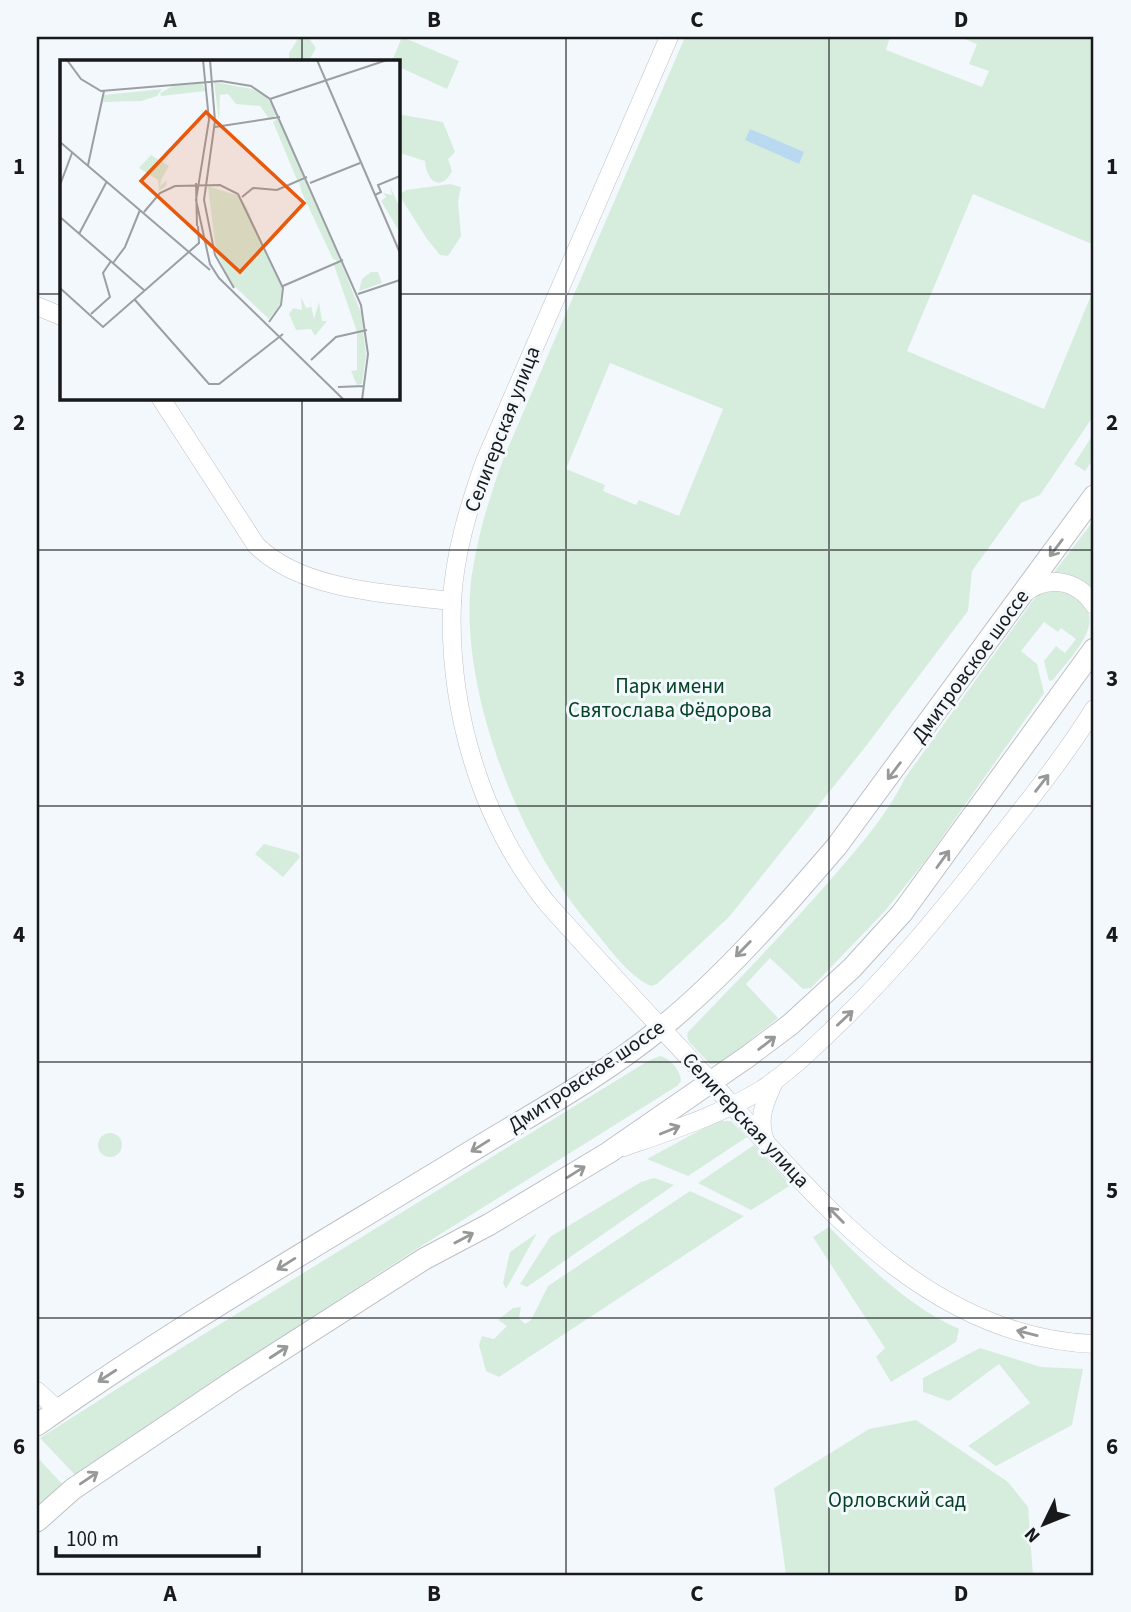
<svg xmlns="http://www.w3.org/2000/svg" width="1131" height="1612" viewBox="0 0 1131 1612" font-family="'Source Sans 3',sans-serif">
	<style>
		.green { fill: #d6eddd; fill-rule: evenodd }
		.water { fill: #b9d9f1 }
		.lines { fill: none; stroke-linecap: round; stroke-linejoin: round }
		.minor-casing { stroke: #bdc1c6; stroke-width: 19 }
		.major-casing { stroke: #bdc1c6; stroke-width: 23 }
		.minor { stroke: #fff; stroke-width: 18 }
		.major { stroke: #fff; stroke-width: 21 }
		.oneway { stroke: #979898 }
		.grid { fill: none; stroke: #17191b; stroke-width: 2; stroke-opacity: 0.55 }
		.labels { text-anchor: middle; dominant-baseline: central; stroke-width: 6; stroke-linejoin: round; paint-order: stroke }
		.street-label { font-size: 21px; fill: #17191b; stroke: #f3f8fd }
		.park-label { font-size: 21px; fill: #054224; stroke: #f3f8fd }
		.inset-road { fill: none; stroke: #9b9fa3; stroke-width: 2 }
		.view { fill: #e8590c; fill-opacity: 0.15; stroke: #e8590c; stroke-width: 3.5 }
		.inset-edge { fill: none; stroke: #17191b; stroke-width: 3.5 }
		.neatline { fill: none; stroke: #17191b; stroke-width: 2.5 }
		.grid-label { font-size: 23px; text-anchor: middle; font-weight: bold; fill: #17191b }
	</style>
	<rect width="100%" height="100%" fill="#f3f8fd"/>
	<g class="green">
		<polygon points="299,37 308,37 316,48 309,61 289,61 289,53"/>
		<polygon points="402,37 459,61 447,89 397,66 397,61 392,61"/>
		<path d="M685 37H890L886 50 982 87 989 71 969 64 977 44 959 37H1094V245L973 194 907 351 1044 409 1094 288V415L1040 495 1021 503 972 571 968 611 866 746 729 917 657 984 651 986C627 976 605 942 588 923 518 841 456 683 472 574 478 534 490 495 504 457ZM610 363 723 409 679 516 639 500 636 505 603 491 605 485 566 469Z"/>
		<path d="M397 114 443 122 455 152 448 159 452 171C441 193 426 181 425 161L397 152Z"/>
		<polygon points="450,184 461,187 458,202 461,236 448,256 440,255 427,239 399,195 406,190"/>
		<polygon points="1094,433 1094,458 1085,471 1074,464"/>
		<polygon points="1094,520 1094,593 1052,575"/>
		<path d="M1061 590C1118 612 1076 650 1053 680L1049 681 1044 661 1056 646 1065 653 1076 639 1061 628 1058 632 1044 622 1021 651 1037 664 1044 693 926 860 885 911 811 988 803 989 770 958 746 984 778 1018 721 1063 710 1064 689 1042 687 1036 688 1032C737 981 786 931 832 878 859 847 887 815 905 778L1037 595 1043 592Z"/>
		<polygon points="264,844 297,853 300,857 283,877 255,854"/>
		<path d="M660 1056C670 1058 681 1071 681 1081L677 1086 415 1250 194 1394 76 1476 40 1438 178 1350 648 1061Z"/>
		<polygon points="717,1121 731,1121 747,1137 688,1176 647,1159"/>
		<circle cx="110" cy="1145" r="12"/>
		<polygon points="754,1145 791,1185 751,1210 698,1183"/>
		<polygon points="654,1178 674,1185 527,1287 520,1284 550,1237 641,1182"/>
		<polygon points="690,1191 744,1216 499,1377 486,1371 479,1345 482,1336 494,1339 507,1326 498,1320 513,1308 521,1307 519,1318 525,1324 531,1320 548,1286"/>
		<path d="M829 1227C869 1267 908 1306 959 1329L956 1342 891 1382 876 1357 885 1348 813 1237Z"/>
		<polygon points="537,1233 506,1289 503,1283 510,1252"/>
		<polygon points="980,1348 1041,1367 1083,1369 1072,1425 996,1466 968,1446 1030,1403 999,1364 949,1401 923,1392 923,1378"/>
		<polygon points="916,1420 1008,1482 1028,1507 1033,1575 786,1575 774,1488 869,1429"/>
		<polygon points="37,1457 64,1486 37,1510"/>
	</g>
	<polygon class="water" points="750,129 804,152 799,164 745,140"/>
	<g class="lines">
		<g class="minor-casing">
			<g id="minor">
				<path d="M669 37 485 461C469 506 454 555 452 602 448 708 480 819 546 902 600 963 656 1022 711 1082 815 1196 926 1338 1094 1344"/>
				<polyline points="37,306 61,316"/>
				<path d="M160 397 256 545C301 591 391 594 452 601"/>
				<path d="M1022 595C1046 574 1077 579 1094 605"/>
				<path d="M766 1143C756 1120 765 1101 775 1080"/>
				<path d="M624 1147C670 1131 720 1115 761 1090 786 1074 808 1053 830 1032 889 976 940 914 990 850 1026 804 1063 759 1094 709"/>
				<polyline points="37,1391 58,1410"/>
			</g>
		</g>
		<g class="major-casing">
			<g id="major">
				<path d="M37 1425C172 1329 316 1246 457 1160 525 1118 599 1079 661 1028 726 975 783 909 837 846L1094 496"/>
				<polyline points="37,1521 73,1489 238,1378 424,1259 490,1224 608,1153 747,1057 791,1024 852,968 902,913 1094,649"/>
			</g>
		</g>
		<use href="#minor" class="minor"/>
		<use href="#major" class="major"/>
	</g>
	<defs><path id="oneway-shaft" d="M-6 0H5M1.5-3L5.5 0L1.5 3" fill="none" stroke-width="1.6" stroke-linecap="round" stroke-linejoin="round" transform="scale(1.75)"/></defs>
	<g class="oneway">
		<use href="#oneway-shaft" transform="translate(1056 548) rotate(127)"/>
		<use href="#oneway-shaft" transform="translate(894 771) rotate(127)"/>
		<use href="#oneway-shaft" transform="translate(1042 783) rotate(-52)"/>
		<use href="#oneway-shaft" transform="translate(943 859) rotate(-54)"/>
		<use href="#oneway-shaft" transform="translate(743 949) rotate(134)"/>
		<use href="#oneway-shaft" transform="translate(845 1018) rotate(-43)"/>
		<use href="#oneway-shaft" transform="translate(767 1043) rotate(-38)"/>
		<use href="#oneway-shaft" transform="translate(670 1130) rotate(-22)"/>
		<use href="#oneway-shaft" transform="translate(480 1146) rotate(148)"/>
		<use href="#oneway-shaft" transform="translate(576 1172) rotate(-32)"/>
		<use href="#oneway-shaft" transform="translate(836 1215) rotate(-135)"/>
		<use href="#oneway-shaft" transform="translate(464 1238) rotate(-28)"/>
		<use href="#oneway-shaft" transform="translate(286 1264) rotate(148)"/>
		<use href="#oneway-shaft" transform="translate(1027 1333) rotate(-166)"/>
		<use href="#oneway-shaft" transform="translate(279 1352) rotate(-33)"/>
		<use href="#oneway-shaft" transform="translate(107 1376) rotate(147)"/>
		<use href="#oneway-shaft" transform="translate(89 1478) rotate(-34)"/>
	</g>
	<path class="grid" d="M302 37V61M566 37V1575M829 37V1575M37 294H61M397 294H1094M302 397V1575M37 550H1094M37 806H1094M37 1062H1094M37 1318H1094"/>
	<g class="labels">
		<g class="street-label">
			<text transform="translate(502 429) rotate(-69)">Селигерская улица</text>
			<text transform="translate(970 666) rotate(-54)">Дмитровское шоссе</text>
			<text transform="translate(586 1076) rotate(-34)">Дмитровское шоссе</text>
			<text transform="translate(746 1120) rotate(47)">Селигерская улица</text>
		</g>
		<g class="park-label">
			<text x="670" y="686">Парк имени<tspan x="670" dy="24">Святослава Фёдорова</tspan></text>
			<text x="897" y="1500">Орловский сад</text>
		</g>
	</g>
	<g transform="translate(60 60)">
		<rect width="340" height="340" fill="#f3f8fd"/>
		<path d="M154 22 192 29 206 36 217 54 210 60 200 46 176 44 168 34 160 35 159 61ZM142 23 146 31 101 36 100 33 113 26ZM102 29 97 36 81 41 43 42 44 35ZM218 58 245 116 237 120 213 62ZM91 95 109 106 101 120 100 126 107 120 106 126 99 131 98 120 79 108ZM246 119 279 196V201L273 199 242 133 239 122ZM148 126 179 136 187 148 222 228 220 244 209 259 171 223 156 192ZM330 126 339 146V171L321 141 326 137 323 133 332 135ZM281 202 301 253 306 295 302 324 297 325 291 311 297 310V272L274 205ZM311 212H318L322 223 299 231 302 219ZM249 236 254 259 259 242 262 261H267L255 276 251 269 236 270 229 254 233 248 242 250 241 237 246 248 251 247Z" fill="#d6eddd"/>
		<path class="inset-road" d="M7 0 21 19 41 31 161 21 191 26 210 39 301 245 308 294 302 340M143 0 149 60 136 140 150 204 159 218 284 340M150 0 155 61 144 140 155 195 174 228M257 0 340 193M210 39 327 0M155 67 220 57M0 82 150 210M28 105 44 31M136 123 137 166M250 123 300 103M0 125 12 93M315 135 321 132 318 125 340 116M182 137 193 128 217 130 247 117M84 152 100 133 115 126 160 125 178 134 223 228 221 245 209 262M0 157 85 231M19 174 47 121M53 203 65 187 80 150M223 226 283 200M0 228 43 267 139 183 138 166M298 234 340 220M75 240 149 324H159L223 274M31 254 50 237 43 213 51 201M251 300 276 277 307 270M278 327 304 326"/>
		<path class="view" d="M146 52 244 143 180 212 81 121Z"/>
		<rect width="340" height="340" class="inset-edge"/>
	</g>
	<rect width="1131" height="1612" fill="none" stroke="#f3f8fd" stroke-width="77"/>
	<g transform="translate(1044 1524) rotate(227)" stroke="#f3f8fd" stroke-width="5" paint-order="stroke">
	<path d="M0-5L12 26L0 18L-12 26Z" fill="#17191b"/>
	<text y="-10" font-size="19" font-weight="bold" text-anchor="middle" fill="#17191b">N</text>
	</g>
	<path d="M56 1546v10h203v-10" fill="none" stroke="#17191b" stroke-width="3.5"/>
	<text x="66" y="1546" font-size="21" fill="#17191b" stroke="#f3f8fd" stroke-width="5" paint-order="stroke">100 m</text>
	<rect x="38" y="38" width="1054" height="1536" class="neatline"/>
	<g class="grid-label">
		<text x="170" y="27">A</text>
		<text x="434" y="27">B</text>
		<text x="697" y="27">C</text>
		<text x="961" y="27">D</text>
		<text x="19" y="174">1</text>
		<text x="1112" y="174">1</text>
		<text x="19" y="430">2</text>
		<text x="1112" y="430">2</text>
		<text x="19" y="686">3</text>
		<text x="1112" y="686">3</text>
		<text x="19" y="942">4</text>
		<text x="1112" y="942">4</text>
		<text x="19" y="1198">5</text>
		<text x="1112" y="1198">5</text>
		<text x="19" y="1454">6</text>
		<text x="1112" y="1454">6</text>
		<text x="170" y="1601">A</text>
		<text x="434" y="1601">B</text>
		<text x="697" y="1601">C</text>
		<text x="961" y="1601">D</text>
	</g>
</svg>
